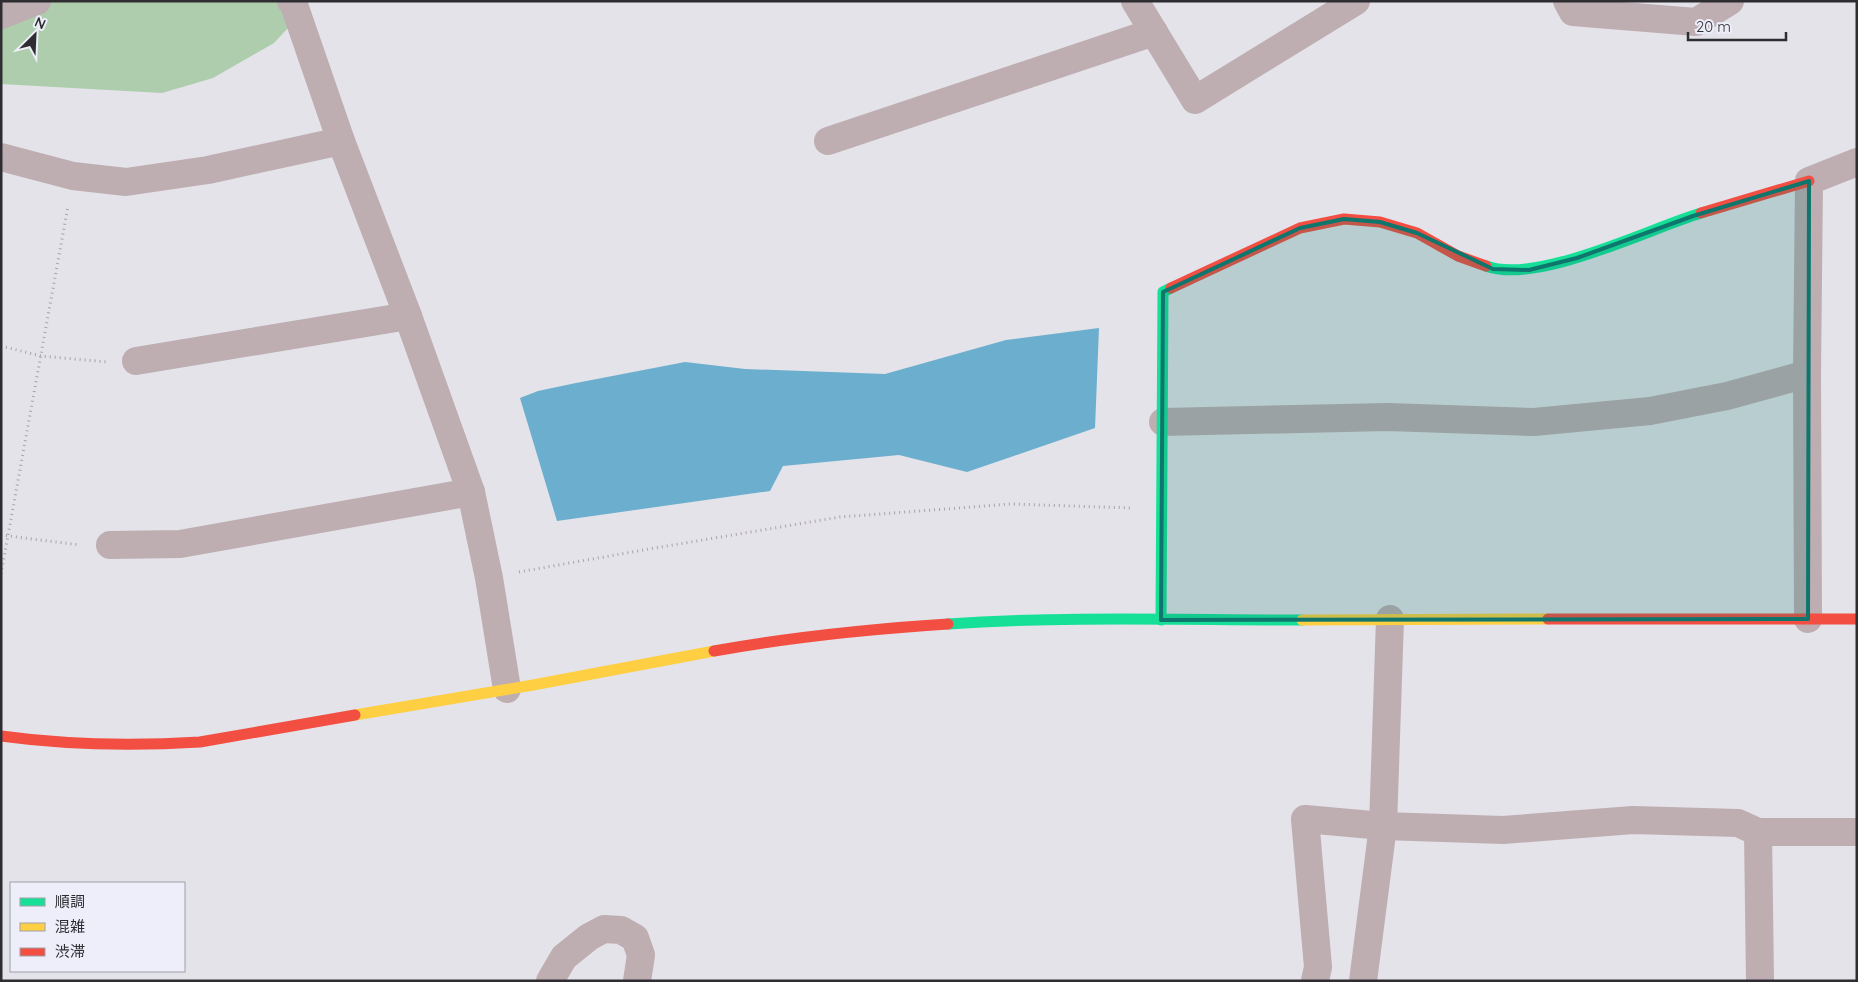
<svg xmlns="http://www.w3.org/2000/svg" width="1858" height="982" viewBox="0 0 1858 982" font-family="Quicksand,'Noto Sans JP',sans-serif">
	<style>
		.forest { fill: #aecdac }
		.water { fill: #6caece }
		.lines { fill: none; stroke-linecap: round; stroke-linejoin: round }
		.path { stroke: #aca2a5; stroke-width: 3; stroke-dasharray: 1 4; stroke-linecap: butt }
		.street { stroke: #beadb1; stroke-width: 28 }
		.fast { stroke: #16e098; stroke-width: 11 }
		.slow { stroke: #ffcf43; stroke-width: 11 }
		.jam { stroke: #f24e42; stroke-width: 11 }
		.marked { fill: #0f766e; fill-opacity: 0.2; stroke: #0f766e; stroke-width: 4; stroke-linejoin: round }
	</style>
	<rect width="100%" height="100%" fill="#e3e3e9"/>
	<polygon class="forest" points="1,1 309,1 299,16 274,43 213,78 162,93 1,84"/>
	<polygon class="water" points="1099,328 1095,428 967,472 899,455 783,466 770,491 557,521 520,398 538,391 576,383 685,362 745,369 885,374 1006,340"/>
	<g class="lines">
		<g class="path">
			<polyline points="1,346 41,356 107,362"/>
			<polyline points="1,535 80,545"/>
			<polyline points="519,572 643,550 840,517 1011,504 1132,508"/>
			<polyline points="1,574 68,206"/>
		</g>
		<g class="street">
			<polyline points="291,1 293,2 341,141 408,316 471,492 489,578 507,689"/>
			<polyline points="1135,1 1195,100 1356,1"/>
			<polyline points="1567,1 1573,12 1696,22 1730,1"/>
			<polyline points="1,15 37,1"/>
			<polyline points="828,141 1154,32"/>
			<polyline points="1,157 73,176 126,182 208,170 341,141"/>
			<polyline points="136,361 408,316"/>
			<polyline points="1163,422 1388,417 1534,422 1650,411 1727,396 1807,374"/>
			<polyline points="110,545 180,544 471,492"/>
			<polyline points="1808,619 1807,374 1809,181 1857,162"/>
			<polyline points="1758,832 1857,832"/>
			<polyline points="550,981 564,957 589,937 604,929 621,930 635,938 641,955 637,981"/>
			<polyline points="1315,981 1318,967 1305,819 1383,826 1503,830 1633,820 1738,823 1758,832 1760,981"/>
			<polyline points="1363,981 1383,826 1390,619"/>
		</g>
		<g class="fast">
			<path d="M1486 266C1537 285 1648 229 1701 213"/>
			<polyline points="1161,620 1163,292 1171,288"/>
			<path d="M948 624C1066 616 1184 620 1302 620"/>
		</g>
		<g class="slow">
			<polyline points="1302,620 1548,619"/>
			<polyline points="355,715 533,685 714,651"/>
		</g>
		<g class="jam">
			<polyline points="1701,213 1809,181"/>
			<polyline points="1171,288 1300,228 1344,219 1380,222 1417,233 1458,256 1486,266"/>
			<polyline points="1548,619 1857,619"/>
			<path d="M714 651C792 637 870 629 948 624"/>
			<path d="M1 736C67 745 133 746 200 742L355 715"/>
		</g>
	</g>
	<path class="marked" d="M1809 181 1808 619 1161 620 1163 292 1300 228 1344 219 1380 222 1417 233 1493 269 1529 270 1577 258 1693 216Z"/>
	<rect width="1858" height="982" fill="none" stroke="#2d2d32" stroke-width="5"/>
	<rect x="10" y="882" width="175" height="90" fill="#edeef9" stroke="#a0a1a9"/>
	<rect x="20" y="898" width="25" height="8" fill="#16e098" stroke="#a0a1a9"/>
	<text x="55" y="907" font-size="15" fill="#2d2d32">順調</text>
	<rect x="20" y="923" width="25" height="8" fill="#ffcf43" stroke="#a0a1a9"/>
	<text x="55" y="932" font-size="15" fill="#2d2d32">混雑</text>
	<rect x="20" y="948" width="25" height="8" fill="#f24e42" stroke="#a0a1a9"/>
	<text x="55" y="957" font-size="15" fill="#2d2d32">渋滞</text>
	<g transform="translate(35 35) rotate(24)" stroke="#edeef9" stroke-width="4" paint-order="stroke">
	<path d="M0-4L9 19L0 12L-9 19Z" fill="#2d2d32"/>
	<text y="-8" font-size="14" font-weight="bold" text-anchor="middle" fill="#2d2d32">N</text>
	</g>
	<path d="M1688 32v8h98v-8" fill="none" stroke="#2d2d32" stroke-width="2.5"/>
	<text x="1696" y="32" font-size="15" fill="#2d2d32" stroke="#edeef9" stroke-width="4" paint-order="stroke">20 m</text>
</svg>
